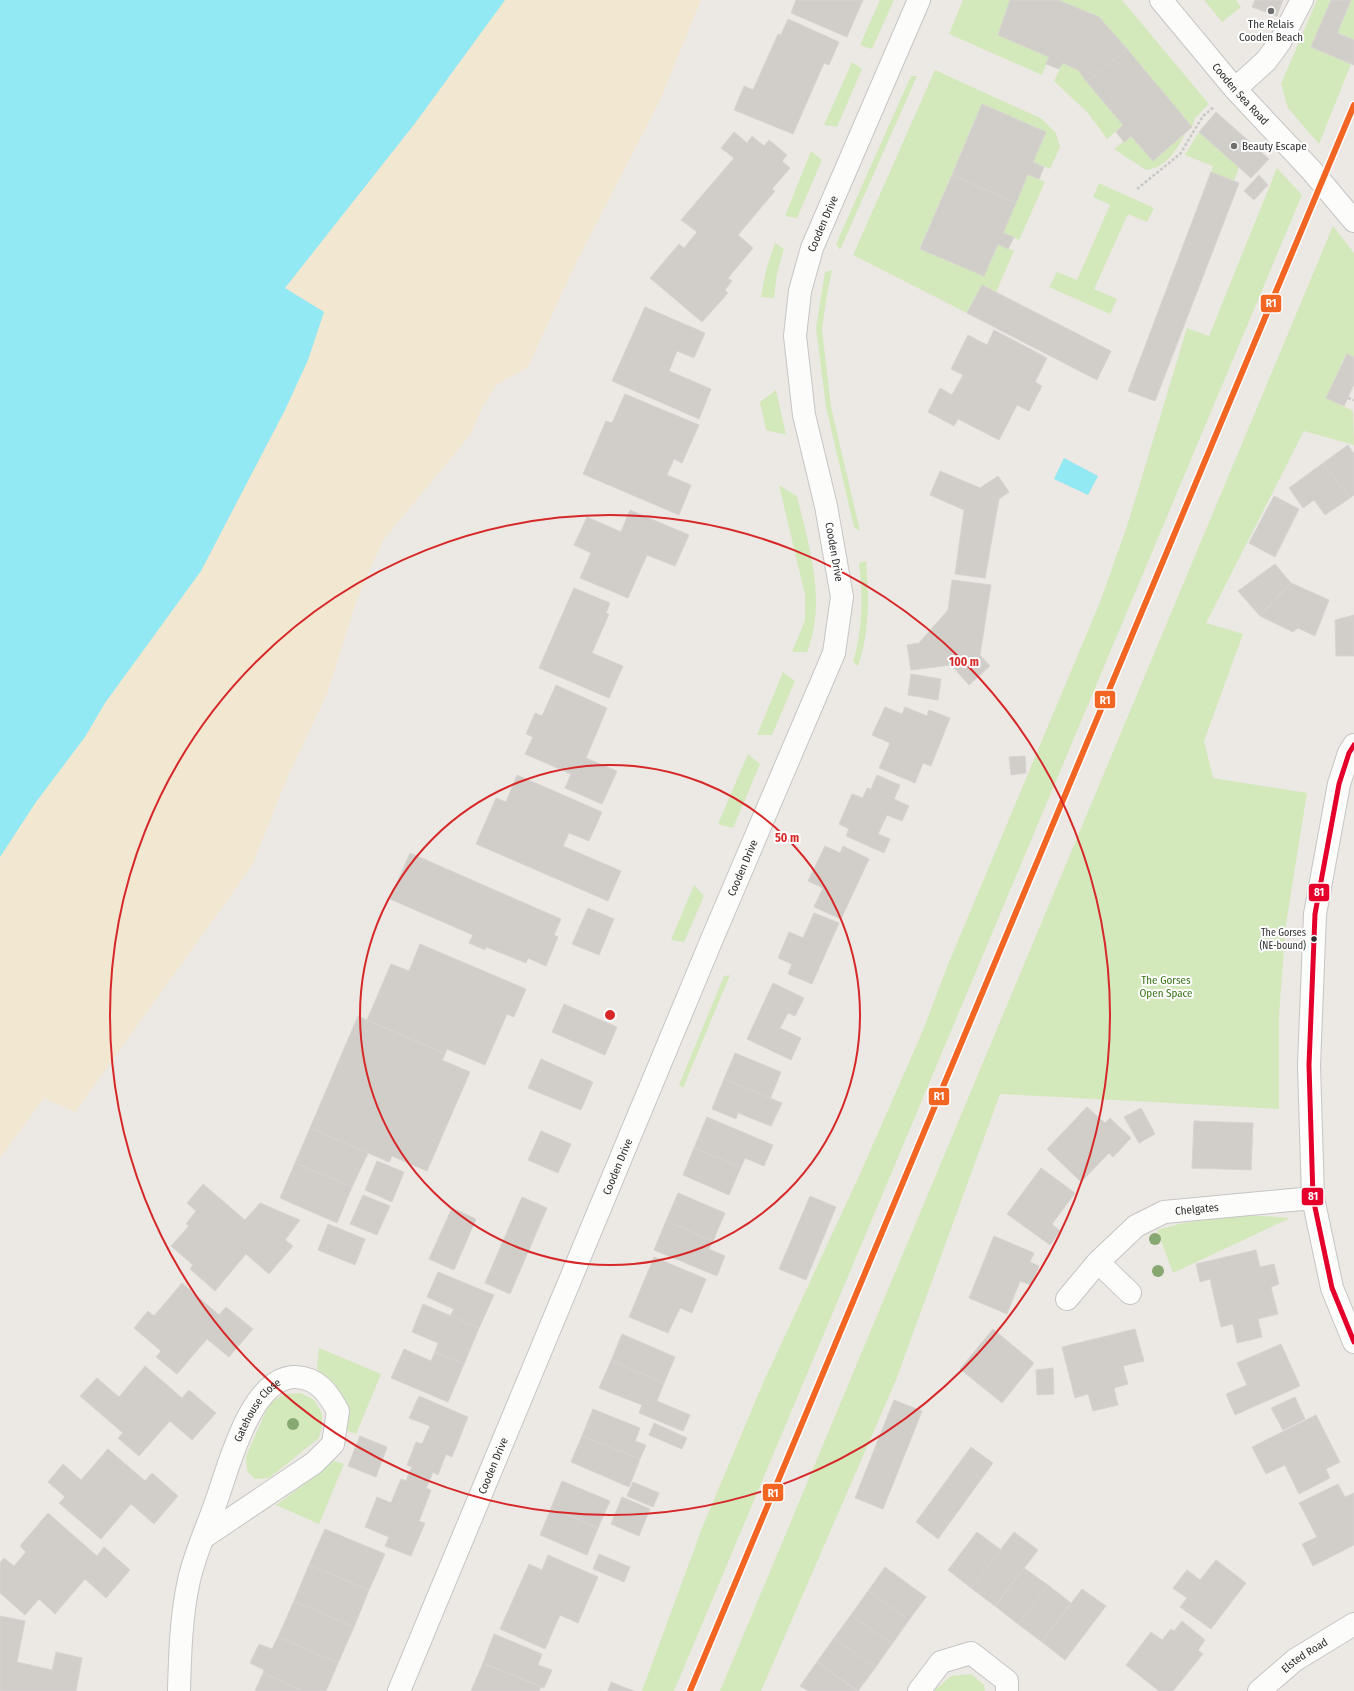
<svg xmlns="http://www.w3.org/2000/svg" width="1354" height="1691" viewBox="0 0 1354 1691" font-family="'Fira Sans Condensed',sans-serif">
	<style>
		.green { fill: #d4e9bb }
		.sand { fill: #f2e7d1 }
		.water { fill: #92e8f3 }
		.building { fill: #d1ceca; stroke: #d7d3d0 }
		.lines { fill: none; stroke-linecap: round; stroke-linejoin: round }
		.street-casing { stroke: #c6c5c5; stroke-width: 24 }
		.secondary-casing { stroke: #c6c5c5; stroke-width: 24 }
		.path { stroke: #c9c9c8; stroke-width: 2.5; stroke-dasharray: 3 2; stroke-linecap: butt }
		.street { stroke: #fcfcfb; stroke-width: 22 }
		.secondary { stroke: #fcfcfb; stroke-width: 22 }
		.bus-1-casing { stroke: #fff; stroke-width: 8 }
		.bus-1 { stroke: #e4002b; stroke-width: 5 }
		.rail-1-casing { stroke: #fff; stroke-width: 9 }
		.rail-1 { stroke: #f26522; stroke-width: 6 }
		.tree { fill: #88a872 }
		.ring { fill: none; stroke: #d62828; stroke-width: 2 }
		.poi-dot { fill: #706f6e; stroke: #fff; stroke-width: 1.5 }
		.bus-dot { fill: #2e2e2e; stroke: #fff; stroke-width: 1.5 }
		.labels { text-anchor: middle; dominant-baseline: central; stroke-width: 4; stroke-linejoin: round; paint-order: stroke }
		.bus-label { font-size: 10px; fill: #2e2e2e; stroke: #fff; text-anchor: end }
		.poi-label { font-size: 11px; fill: #2e2e2e; stroke: #fff }
		.street-label { font-size: 11px; fill: #2e2e2e; stroke: #fff }
		.park-label { font-size: 11px; fill: #377415; stroke: #fff }
		.centre { fill: #d62828; stroke: #fff; stroke-width: 2 }
		.ring-label { font-size: 12px; text-anchor: middle; font-weight: bold; fill: #d62828; stroke: #fff; stroke-width: 4; stroke-linejoin: round; paint-order: stroke }
		.line-badge { stroke: #fff; stroke-width: 1.5 }
		.badge-label { font-size: 11px; text-anchor: middle; font-weight: bold; fill: #fff }
	</style>
	<rect width="100%" height="100%" fill="#ece8e4"/>
	<g class="green">
		<polygon points="880,0 894,0 872,49 860,45"/>
		<polygon points="963,0 1010,0 998,35 1049,57 1042,75 949,34"/>
		<polygon points="1058,0 1122,0 1209,104 1195,118 1192,127 1099,17"/>
		<polygon points="1204,0 1236,0 1241,7 1222,22"/>
		<polygon points="1317,0 1331,0 1311,47 1351,64 1319,144 1288,108 1281,84"/>
		<polygon points="1351,0 1354,0 1354,40 1337,33"/>
		<polygon points="852,62 862,69 837,127 824,125"/>
		<polygon points="1063,63 1078,70 1123,125 1107,139 1088,113 1054,81"/>
		<polygon points="935,70 1042,119 1056,133 1060,147 1050,169 1033,162 1046,132 982,104 920,248 984,276 998,244 1014,251 996,292 982,285 967,313 853,255"/>
		<polygon points="911,76 917,76 840,250 836,244"/>
		<polygon points="1199,132 1239,167 1234,181 1211,172 1213,166 1185,155"/>
		<path d="M1185 134C1176 151 1167 167 1146 170L1114 149 1131 136 1153 161Z"/>
		<polygon points="811,151 822,160 797,218 785,216"/>
		<polygon points="1277,168 1302,195 674,1691 642,1691 702,1528 763,1383 859,1176 921,1035 947,967 1100,602 1128,523 1187,328 1209,336"/>
		<polygon points="1028,174 1045,182 1019,240 1003,233"/>
		<polygon points="1099,183 1154,208 1147,222 1128,214 1094,289 1117,299 1110,314 1049,287 1057,272 1077,280 1110,205 1093,197"/>
		<polygon points="1333,226 1354,253 1354,357 1346,354 1327,398 1353,411 1354,445 1304,431 1206,623 1243,634 1204,741 1213,778 1307,793 1286,924 1279,1015 1279,1109 1000,1094 896,1380 761,1691 720,1691"/>
		<polygon points="775,243 784,249 777,273 774,298 761,297 766,270"/>
		<polygon points="832,270 827,294 822,329 831,407 860,531 854,527 826,407 816,328 825,272"/>
		<polygon points="776,390 786,435 766,430 760,402"/>
		<path d="M779 485 797 496C809 547 827 600 807 652H792L805 620V595Z"/>
		<path d="M866 561C869 596 870 632 858 666L853 662C863 629 863 597 859 563Z"/>
		<polygon points="783,672 795,681 772,735 757,735"/>
		<polygon points="748,754 760,764 733,828 718,824"/>
		<polygon points="694,885 704,896 684,942 671,940"/>
		<polygon points="730,975 683,1088 679,1085 724,976"/>
		<polygon points="1248,1215 1290,1218 1173,1273 1157,1230 1183,1223"/>
		<polygon points="319,1348 381,1374 356,1434 346,1430 349,1410 335,1384 317,1369"/>
		<polygon points="301,1393 314,1400 322,1413 322,1427 319,1438 269,1478 255,1479 247,1471 246,1456 269,1404 284,1394"/>
		<polygon points="332,1460 344,1464 319,1524 276,1505 321,1472"/>
		<polygon points="971,1674 984,1685 985,1691 934,1691 951,1676"/>
	</g>
	<polygon class="sand" points="0,0 701,0 661,98 574,267 528,367 496,385 481,410 471,434 383,540 357,599 328,692 287,778 252,866 75,1112 44,1098 0,1158"/>
	<g class="water">
		<polygon points="0,0 505,0 416,122 285,288 324,312 308,360 285,410 201,571 105,703 85,737 36,802 0,857"/>
		<polygon points="1064,458 1098,476 1088,495 1054,479"/>
	</g>
	<g class="building">
		<polygon points="796,0 863,0 847,37 791,13"/>
		<polygon points="1010,0 1058,0 1099,17 1127,49 1087,82 1078,70 1063,63 1059,69 1046,64 1049,57 998,35"/>
		<polygon points="1255,0 1283,0 1277,16 1252,7"/>
		<polygon points="1331,0 1351,0 1337,33 1354,40 1354,65 1311,47"/>
		<polygon points="788,19 839,42 829,65 824,63 793,134 734,110 744,86 753,90 778,34 781,35"/>
		<polygon points="1127,49 1192,127 1153,161 1131,136 1124,142 1116,132 1123,125 1087,82"/>
		<polygon points="982,104 1046,132 1033,162 1044,167 1039,179 1028,174 1016,203 952,175"/>
		<polygon points="1216,112 1269,159 1251,178 1199,132"/>
		<polygon points="734,132 747,143 752,136 764,146 769,140 787,155 782,161 790,168 772,189 775,191 738,235 753,248 728,278 732,281 725,290 728,293 702,322 650,278 679,244 684,248 697,232 681,220 734,158 721,148"/>
		<polygon points="1211,172 1239,183 1155,401 1128,391"/>
		<polygon points="952,175 1016,203 1003,233 1014,237 1008,249 998,244 984,276 920,249"/>
		<polygon points="1259,175 1268,185 1254,200 1244,191"/>
		<polygon points="982,285 1111,351 1097,380 967,313"/>
		<polygon points="645,307 705,333 694,358 677,351 669,371 711,389 699,419 612,381"/>
		<polygon points="994,330 1047,358 1035,382 1042,386 1029,411 1017,405 999,440 958,419 954,426 928,412 940,388 952,395 963,375 951,369 968,335 987,345"/>
		<polygon points="1347,354 1354,357 1354,384 1344,406 1326,398"/>
		<polygon points="625,394 699,425 682,463 674,459 667,475 691,485 679,515 583,474 606,421 612,423"/>
		<polygon points="1348,445 1354,454 1354,495 1350,498 1323,463"/>
		<polygon points="1323,463 1350,498 1325,515 1314,500 1303,508 1289,488"/>
		<polygon points="940,471 980,488 998,476 1009,492 999,499 985,578 955,574 964,510 930,495"/>
		<polygon points="1274,496 1299,509 1275,557 1249,543"/>
		<polygon points="630,510 689,535 675,566 647,555 628,598 580,578 591,553 574,545 587,517 621,532"/>
		<polygon points="1275,564 1291,583 1260,616 1238,591"/>
		<polygon points="952,580 991,585 980,655 990,666 969,685 951,665 911,670 907,645 919,643 948,610"/>
		<polygon points="1291,583 1329,600 1315,636 1298,628 1293,632 1260,616"/>
		<polygon points="574,588 610,603 606,613 609,614 592,653 623,666 609,698 539,668"/>
		<polygon points="1354,615 1354,656 1336,656 1335,620"/>
		<polygon points="911,674 941,679 938,700 908,695"/>
		<polygon points="556,685 607,708 586,758 617,771 602,804 565,788 571,774 525,754 533,737 526,734 535,713 542,716"/>
		<polygon points="885,707 902,714 905,707 927,716 929,710 950,718 931,766 923,763 915,783 879,768 890,743 872,735"/>
		<polygon points="1025,756 1026,773 1011,775 1009,757"/>
		<polygon points="517,775 602,812 589,841 569,833 563,846 621,871 608,901 476,844 496,798 506,802"/>
		<polygon points="877,775 900,785 894,799 909,806 902,821 887,815 878,834 890,839 884,853 846,836 849,829 839,824 852,794 863,798 867,788 871,789"/>
		<polygon points="825,846 840,853 843,846 869,859 841,919 814,907 823,888 808,881"/>
		<polygon points="410,853 561,919 554,935 558,937 546,966 528,958 526,963 486,947 485,950 469,943 473,935 390,899"/>
		<polygon points="588,908 614,919 599,955 572,944"/>
		<polygon points="814,913 839,923 812,984 788,974 792,964 778,958 789,932 803,938"/>
		<polygon points="420,944 526,989 514,1017 507,1014 485,1065 447,1049 445,1054 367,1020 391,964 409,971"/>
		<polygon points="773,983 804,998 795,1016 788,1013 780,1028 801,1038 791,1060 747,1039"/>
		<polygon points="564,1004 617,1027 605,1055 552,1032"/>
		<polygon points="358,1016 445,1054 442,1060 470,1072 427,1171 392,1156 389,1162 310,1128"/>
		<polygon points="735,1053 781,1072 770,1099 724,1079"/>
		<polygon points="541,1059 593,1082 581,1110 528,1088"/>
		<polygon points="724,1079 782,1103 771,1126 738,1113 736,1119 712,1109"/>
		<polygon points="1087,1107 1105,1123 1110,1118 1131,1138 1113,1157 1109,1153 1081,1182 1047,1149"/>
		<polygon points="1141,1108 1155,1134 1139,1143 1124,1117"/>
		<polygon points="707,1117 773,1145 764,1166 745,1158 741,1167 694,1148"/>
		<polygon points="1194,1121 1253,1123 1251,1170 1192,1168"/>
		<polygon points="310,1128 368,1153 352,1187 295,1163"/>
		<polygon points="541,1131 571,1144 558,1173 528,1160"/>
		<polygon points="694,1148 741,1167 729,1195 683,1175"/>
		<polygon points="377,1161 404,1172 392,1202 365,1190"/>
		<polygon points="295,1163 352,1187 337,1223 280,1198"/>
		<polygon points="1041,1168 1075,1193 1052,1224 1060,1231 1050,1245 1007,1214"/>
		<polygon points="203,1184 245,1220 260,1203 300,1220 285,1240 293,1246 269,1274 246,1254 215,1291 190,1269 193,1265 171,1246 189,1226 186,1224 196,1211 187,1203"/>
		<polygon points="678,1193 725,1213 713,1241 666,1221"/>
		<polygon points="363,1195 390,1206 377,1235 350,1224"/>
		<polygon points="810,1196 836,1207 806,1280 779,1269"/>
		<polygon points="522,1197 547,1208 510,1294 485,1283"/>
		<polygon points="452,1208 476,1219 454,1270 429,1259"/>
		<polygon points="666,1221 713,1241 709,1249 725,1256 717,1276 654,1250"/>
		<polygon points="328,1224 365,1239 355,1265 318,1250"/>
		<polygon points="994,1236 1034,1253 1030,1262 1039,1266 1031,1285 1020,1281 1007,1314 969,1298"/>
		<polygon points="1256,1250 1260,1267 1274,1264 1279,1284 1271,1287 1278,1314 1258,1319 1262,1337 1237,1343 1233,1324 1221,1327 1210,1279 1200,1282 1196,1264"/>
		<polygon points="654,1257 706,1279 692,1313 680,1308 668,1333 629,1317"/>
		<polygon points="438,1272 494,1295 479,1328 450,1316 454,1309 427,1297"/>
		<polygon points="182,1283 219,1315 226,1307 253,1329 229,1357 207,1339 177,1374 156,1357 161,1351 134,1328 148,1311 154,1316"/>
		<polygon points="423,1304 479,1328 464,1364 435,1352 438,1343 412,1332"/>
		<polygon points="993,1329 1034,1363 1002,1403 960,1369"/>
		<polygon points="1135,1329 1144,1361 1123,1366 1128,1384 1114,1388 1118,1405 1093,1411 1088,1394 1075,1398 1062,1347"/>
		<polygon points="622,1334 675,1357 664,1383 611,1361"/>
		<polygon points="1281,1344 1300,1386 1235,1415 1226,1394 1247,1385 1237,1363"/>
		<polygon points="404,1349 431,1361 435,1352 464,1364 448,1402 391,1378"/>
		<polygon points="611,1361 664,1383 657,1401 690,1415 683,1431 639,1413 642,1405 599,1388"/>
		<polygon points="145,1366 182,1398 189,1390 216,1413 192,1440 170,1421 139,1456 118,1438 123,1433 80,1396 97,1378 119,1397"/>
		<polygon points="1053,1368 1054,1394 1037,1395 1036,1370"/>
		<polygon points="419,1396 468,1417 452,1457 446,1454 438,1475 433,1472 429,1482 409,1473 412,1467 407,1465 416,1442 422,1444 430,1426 409,1418"/>
		<polygon points="1295,1397 1305,1419 1283,1430 1271,1408"/>
		<polygon points="894,1400 922,1411 883,1509 855,1498"/>
		<polygon points="593,1409 640,1428 635,1441 646,1445 640,1459 582,1436"/>
		<polygon points="1316,1415 1340,1462 1326,1469 1330,1478 1299,1494 1285,1465 1266,1474 1252,1447"/>
		<polygon points="654,1423 687,1438 682,1449 649,1435"/>
		<polygon points="360,1436 387,1447 376,1477 348,1466"/>
		<polygon points="582,1436 640,1459 629,1487 571,1462"/>
		<polygon points="971,1447 993,1463 938,1539 916,1522"/>
		<polygon points="108,1449 145,1481 152,1473 178,1496 154,1524 131,1504 101,1539 59,1503 65,1497 48,1482 63,1464 81,1480"/>
		<polygon points="409,1473 429,1482 426,1488 431,1490 419,1521 425,1523 411,1556 385,1546 389,1537 365,1527 377,1497 391,1503 401,1479 406,1481"/>
		<polygon points="562,1481 610,1501 598,1528 551,1508"/>
		<polygon points="633,1482 659,1493 653,1507 627,1496"/>
		<polygon points="1338,1484 1345,1497 1354,1493 1354,1545 1313,1566 1302,1544 1317,1537 1299,1503"/>
		<polygon points="622,1497 650,1509 639,1536 611,1524"/>
		<polygon points="551,1508 598,1528 587,1555 540,1535"/>
		<polygon points="48,1513 97,1556 104,1547 130,1570 106,1598 85,1579 55,1614 39,1599 25,1615 0,1593 0,1563 4,1558 14,1566 26,1552 20,1546"/>
		<polygon points="325,1529 385,1554 369,1590 309,1565"/>
		<polygon points="977,1532 1001,1550 971,1588 948,1570"/>
		<polygon points="1014,1532 1038,1550 995,1606 971,1588"/>
		<polygon points="599,1554 630,1567 624,1582 593,1569"/>
		<polygon points="548,1555 598,1577 578,1623 560,1615 545,1649 500,1629 529,1564 542,1570"/>
		<polygon points="1216,1560 1246,1583 1211,1629 1180,1607 1187,1598 1173,1588 1187,1570 1200,1580"/>
		<polygon points="309,1565 369,1590 354,1627 294,1601"/>
		<polygon points="885,1567 926,1597 909,1620 868,1591"/>
		<polygon points="1024,1568 1048,1585 1018,1624 995,1606"/>
		<polygon points="1048,1585 1071,1603 1042,1642 1018,1624"/>
		<polygon points="1082,1589 1106,1606 1065,1660 1042,1642"/>
		<polygon points="868,1591 909,1620 892,1644 851,1615"/>
		<polygon points="294,1601 354,1627 338,1663 278,1637"/>
		<polygon points="851,1615 892,1644 875,1668 834,1638"/>
		<polygon points="0,1616 25,1621 17,1662 52,1670 56,1652 82,1658 76,1691 0,1691"/>
		<polygon points="1182,1621 1205,1640 1198,1650 1203,1654 1173,1691 1159,1691 1126,1665 1151,1632 1162,1640 1171,1629 1174,1631"/>
		<polygon points="494,1634 542,1654 538,1665 552,1670 544,1688 483,1663"/>
		<polygon points="278,1637 338,1663 326,1691 303,1691 263,1673 264,1670 250,1663 259,1644 272,1649"/>
		<polygon points="834,1638 875,1668 858,1691 817,1662"/>
		<polygon points="817,1662 857,1691 808,1691 800,1686"/>
		<polygon points="483,1663 541,1687 539,1691 471,1691"/>
		<polygon points="263,1673 303,1691 255,1691"/>
		<polygon points="611,1682 634,1691 608,1691"/>
	</g>
	<g class="lines">
		<g class="street-casing">
			<g id="street">
				<polyline points="1354,745 1349,753 1339,784 1315,914 1309,1065 1313,1198 1332,1288 1354,1342"/>
				<polyline points="1098,1262 1130,1293"/>
				<path id="s1" d="M1067 1299 1098 1262 1136 1226 1164 1212 1313 1198"/>
				<path id="s2" d="M179 1691C180 1653 181 1617 189 1580 195 1553 208 1526 217 1499 229 1466 251 1376 296 1377 318 1378 328 1393 338 1411L333 1444 314 1463 204 1537"/>
				<polyline points="919,1691 941,1662 971,1653 1007,1681 1007,1691"/>
				<path id="s3" d="M1259 1691 1295 1660 1354 1624"/>
			</g>
		</g>
		<g class="secondary-casing">
			<g id="secondary">
				<path id="s4" d="M1161 0 1235 89 1312 171 1354 221"/>
				<polyline points="1235,89 1266,61 1280,42 1302,0"/>
				<path id="s5" d="M399 1691 712 939 834 653 842 597 826 506 804 415 795 336 800 291 812 248 919 0"/>
			</g>
		</g>
		<g class="path">
			<polyline points="1137,189 1180,154 1203,116 1214,107"/>
			<polyline points="1348,398 1354,400"/>
		</g>
		<use href="#street" class="street"/>
		<use href="#secondary" class="secondary"/>
		<g class="bus-1-casing">
			<polyline id="bus-1" points="1354,745 1349,753 1339,784 1315,914 1309,1065 1313,1198 1332,1288 1354,1342"/>
		</g>
		<use href="#bus-1" class="bus-1"/>
		<g class="rail-1-casing">
			<polyline id="rail-1" points="690,1691 1354,105"/>
		</g>
		<use href="#rail-1" class="rail-1"/>
	</g>
	<g class="tree">
		<circle cx="1155" cy="1239" r="6"/>
		<circle cx="1158" cy="1271" r="6"/>
		<circle cx="293" cy="1424" r="6"/>
	</g>
	<g class="ring">
		<circle cx="610" cy="1015" r="250"/>
		<circle cx="610" cy="1015" r="500"/>
	</g>
	<g class="poi-dot">
		<circle cx="1271" cy="11" r="4"/>
		<circle cx="1234" cy="146" r="4"/>
	</g>
	<circle class="bus-dot" cx="1314" cy="939" r="3.5"/>
	<g class="labels">
		<g class="bus-label">
			<text x="1306" y="933">The Gorses<tspan x="1306" dy="13">(NE-bound)</tspan></text>
		</g>
		<g class="poi-label">
			<text x="1271" y="24">The Relais<tspan x="1271" dy="13">Cooden Beach</tspan></text>
			<text x="1242" y="146" text-anchor="start">Beauty Escape</text>
		</g>
		<g class="street-label">
			<text stroke="none"><textPath href="#s4" startOffset="123">Cooden Sea Road</textPath></text>
			<text stroke="none"><textPath href="#s5" startOffset="1564">Cooden Drive</textPath></text>
			<text transform="translate(834 552) rotate(80)">Cooden Drive</text>
			<text stroke="none"><textPath href="#s5" startOffset="892">Cooden Drive</textPath></text>
			<text stroke="none"><textPath href="#s5" startOffset="568">Cooden Drive</textPath></text>
			<text stroke="none"><textPath href="#s1" startOffset="165">Chelgates</textPath></text>
			<text stroke="none"><textPath href="#s2" startOffset="296">Gatehouse Close</textPath></text>
			<text stroke="none"><textPath href="#s5" startOffset="244">Cooden Drive</textPath></text>
			<text stroke="none"><textPath href="#s3" startOffset="58">Elsted Road</textPath></text>
		</g>
		<g class="park-label">
			<text x="1166" y="980">The Gorses<tspan x="1166" dy="13">Open Space</tspan></text>
		</g>
	</g>
	<circle cx="610" cy="1015" r="6" class="centre"/>
	<g class="ring-label">
		<text x="964" y="666">100 m</text>
		<text x="787" y="842">50 m</text>
	</g>
	<g class="line-badge">
		<rect x="1260" y="294" width="22" height="19" rx="4" fill="#f26522"/>
		<rect x="1094" y="690" width="22" height="19" rx="4" fill="#f26522"/>
		<rect x="1308" y="883" width="22" height="19" rx="4" fill="#e4002b"/>
		<rect x="928" y="1087" width="22" height="19" rx="4" fill="#f26522"/>
		<rect x="1301" y="1187" width="23" height="19" rx="4" fill="#e4002b"/>
		<rect x="762" y="1483" width="22" height="19" rx="4" fill="#f26522"/>
	</g>
	<g class="badge-label">
		<text x="1271" y="307">R1</text>
		<text x="1105" y="704">R1</text>
		<text x="1319" y="896">81</text>
		<text x="939" y="1100">R1</text>
		<text x="1313" y="1200">81</text>
		<text x="773" y="1497">R1</text>
	</g>
</svg>
